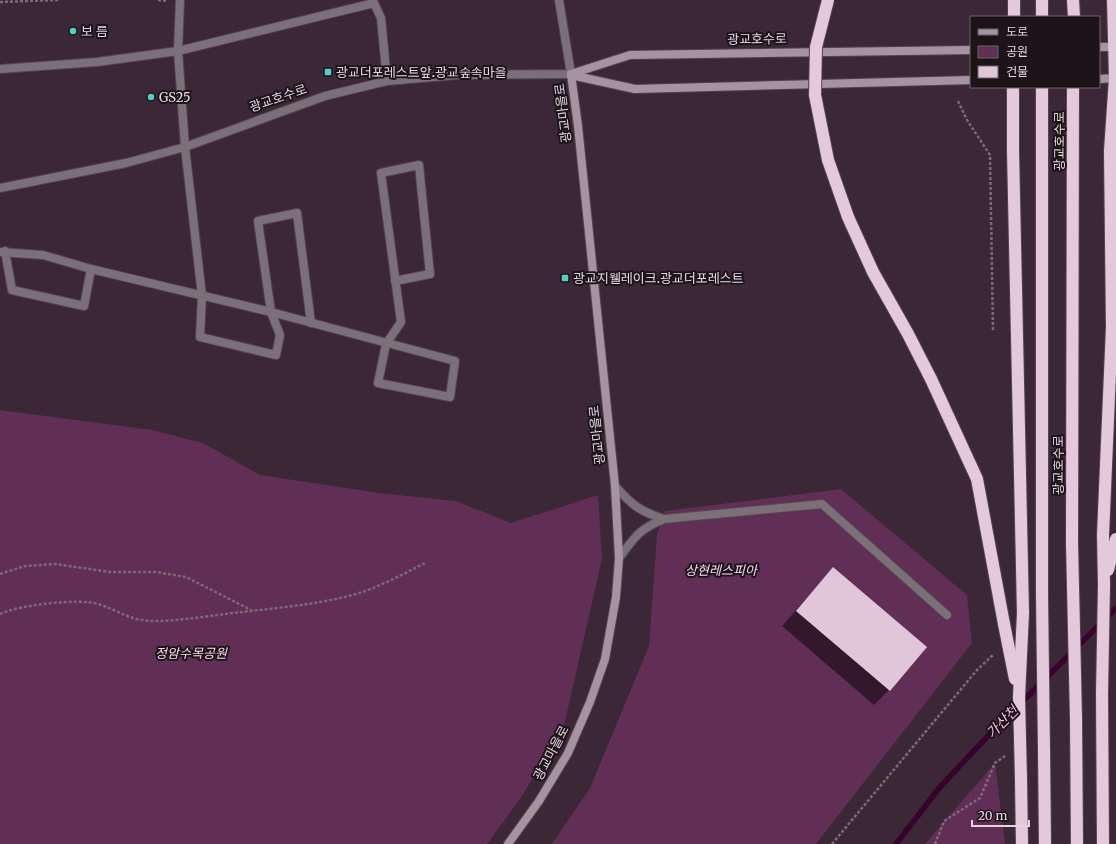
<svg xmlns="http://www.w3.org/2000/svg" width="1116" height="844" viewBox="0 0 1116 844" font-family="Merriweather,'Noto Sans KR',serif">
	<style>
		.green { fill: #612e55 }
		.shadow { fill: #0007 }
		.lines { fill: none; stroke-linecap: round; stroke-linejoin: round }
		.stream { stroke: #35032c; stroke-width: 5.5 }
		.building { fill: #e1c6d9 }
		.lane-casing { stroke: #574351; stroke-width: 10 }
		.street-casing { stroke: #574351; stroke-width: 10 }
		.secondary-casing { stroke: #574351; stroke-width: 10 }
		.highway-casing { stroke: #574351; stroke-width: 14 }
		.path { stroke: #7c6a77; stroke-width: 2.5; stroke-dasharray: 3 2; stroke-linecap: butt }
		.lane { stroke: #7b7077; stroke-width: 8 }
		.street { stroke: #7b7077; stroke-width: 8 }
		.secondary { stroke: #a594a0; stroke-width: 8 }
		.highway { stroke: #e4c9db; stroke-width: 12 }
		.highway-bridge-casing { stroke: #574351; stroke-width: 14; stroke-linecap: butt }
		.highway-bridge { stroke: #e4c9db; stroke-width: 12 }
		.poi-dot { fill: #56cec3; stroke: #1d141a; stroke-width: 1.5 }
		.labels { text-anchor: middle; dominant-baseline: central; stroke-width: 4; stroke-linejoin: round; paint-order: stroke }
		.poi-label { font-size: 13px; fill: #e4d6e0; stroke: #1d141a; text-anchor: start }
		.street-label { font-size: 13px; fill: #e4d6e0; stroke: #1d141a }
		.park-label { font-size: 13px; font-style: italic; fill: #fad7ef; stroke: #1d141a }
		.water-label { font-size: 14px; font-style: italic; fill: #ffbbec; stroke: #1d141a }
	</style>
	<rect width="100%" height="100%" fill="#3c2736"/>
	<g class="green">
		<polygon points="0,410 152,430 203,443 260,475 379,493 456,501 511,523 598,495 602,559 563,730 520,799 487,844 0,844"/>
		<polygon points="841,489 967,595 972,643 816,844 552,844 590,788 649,646 657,535 665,511"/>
		<polygon points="995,763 1005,844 925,844"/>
	</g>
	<polygon class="shadow" points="833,568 889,690 874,705 782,626"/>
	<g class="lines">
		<polyline class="stream" points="896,844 940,787 987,737 1116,608"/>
	</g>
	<polygon class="building" points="833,567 927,647 890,691 796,611"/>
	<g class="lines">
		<g class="lane-casing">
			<g id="lane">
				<path d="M615 486C632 505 639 511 664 519"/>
				<path d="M619 558C635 537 639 529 664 519L822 504 947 615"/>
			</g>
		</g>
		<g class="street-casing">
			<g id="street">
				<polyline points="180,0 178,51 185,147 202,296 200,337 276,355 280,335 271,312 258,221 297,213 311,323"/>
				<polyline points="0,69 97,62 178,51 374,3 381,18 387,81"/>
				<polyline points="0,188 126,163 185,147 325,96 387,81 456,75 571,74 559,0"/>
				<polyline points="5,251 12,290 84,306 91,269"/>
				<polyline points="0,252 43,255 91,269 271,312 455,361 450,397 378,383 386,344 401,322 381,173 419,165 430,274 395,281"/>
			</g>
		</g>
		<g class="secondary-casing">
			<g id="secondary">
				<polyline points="1099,47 1116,47"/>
				<polyline points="571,74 630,55 971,50"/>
				<polyline points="571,75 635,89 971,80"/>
				<polyline points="1099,79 1116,78"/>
				<polyline points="508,844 539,801 568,753 590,702 605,659 616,597 619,558 615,486 578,126 571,74"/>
			</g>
		</g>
		<g class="highway-casing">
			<g id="highway">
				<polyline points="1042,0 1042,17"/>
				<polyline points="1073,0 1074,17"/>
				<polyline points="1014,17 1014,0"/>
				<polyline points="1013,87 1013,151 1023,613"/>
				<polyline points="931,379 977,479 1004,624"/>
				<polyline points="1103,535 1112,327 1110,151 1115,78 1113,0"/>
				<polyline points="1102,694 1103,844"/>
				<polyline points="1076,718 1077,844"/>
				<polyline points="1044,750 1045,844"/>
				<polyline points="1021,780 1022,844"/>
			</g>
		</g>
		<g class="path">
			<polyline points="158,0 168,1"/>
			<polyline points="0,2 58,0"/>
			<polyline points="958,101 967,120 990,155 993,330"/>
			<polyline points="0,574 25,566 55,564 110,572 156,572 186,577 251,610"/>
			<path d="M0 614C18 605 79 598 98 604 118 610 130 621 153 621 180 621 207 616 234 613 274 608 317 605 356 594 380 587 403 574 425 563"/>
			<polyline points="832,844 977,670 994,654"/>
			<polyline points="935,844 944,821 980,798 995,763 1005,756"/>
		</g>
		<use href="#lane" class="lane"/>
		<use href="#street" class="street"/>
		<use href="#secondary" class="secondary"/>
		<use href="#highway" class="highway"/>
		<g class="highway-bridge-casing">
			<g id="highway-bridge">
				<polyline points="828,0 816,47 815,95 828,160 848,217 873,272 908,334 931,379"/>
				<polyline points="1042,87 1042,595 1044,750"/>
				<polyline points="1073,87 1072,543 1076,718"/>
				<polyline points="1108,570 1116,539"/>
				<polyline points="1004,624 1015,679"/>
				<polyline points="1102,694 1104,585 1103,535"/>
				<polyline points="1021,780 1019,697 1023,613"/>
			</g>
		</g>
		<use href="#highway-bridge" class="highway-bridge"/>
	</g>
	<g class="poi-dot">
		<circle cx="73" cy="31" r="4"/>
		<rect x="324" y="68" width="8" height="8" rx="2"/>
		<circle cx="151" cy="97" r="4"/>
		<rect x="561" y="274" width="8" height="8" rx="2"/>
	</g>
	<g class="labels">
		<g class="poi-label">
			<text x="81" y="31">보 름</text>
			<text x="336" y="72">광교더포레스트앞.광교숲속마을</text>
			<text x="159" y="97">GS25</text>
			<text x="573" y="278">광교지웰레이크.광교더포레스트</text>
		</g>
		<g class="street-label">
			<text transform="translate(757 39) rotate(-1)">광교호수로</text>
			<text transform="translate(278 98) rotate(-19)">광교호수로</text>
			<text transform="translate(563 113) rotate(-97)">광교마을로</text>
			<text transform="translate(1059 141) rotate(-90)">광교호수로</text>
			<text transform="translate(597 435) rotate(-96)">광교마을로</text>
			<text transform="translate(1058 465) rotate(-90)">광교호수로</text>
			<text transform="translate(551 753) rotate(-62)">광교마을로</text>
		</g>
		<g class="park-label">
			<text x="721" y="570">상현레스피아</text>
			<text x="191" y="653">정암수목공원</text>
		</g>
		<g class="water-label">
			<text transform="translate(1002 722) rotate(-45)">가산천</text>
		</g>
	</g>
	<rect x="970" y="16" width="130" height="72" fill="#1d141a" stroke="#6d6269"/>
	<rect x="978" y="29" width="20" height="6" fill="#a594a0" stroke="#6d6269"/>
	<text x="1006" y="36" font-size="12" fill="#e4d6e0">도로</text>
	<rect x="978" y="46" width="20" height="12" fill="#612e55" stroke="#6d6269"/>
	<text x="1006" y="56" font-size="12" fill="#e4d6e0">공원</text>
	<rect x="978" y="66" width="20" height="12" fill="#e1c6d9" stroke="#6d6269"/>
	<text x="1006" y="76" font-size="12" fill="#e4d6e0">건물</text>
	<path d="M972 820v6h57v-6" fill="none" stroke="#e4d6e0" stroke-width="2"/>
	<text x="978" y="820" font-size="12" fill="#e4d6e0" stroke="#1d141a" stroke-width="3" paint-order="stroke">20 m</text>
</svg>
